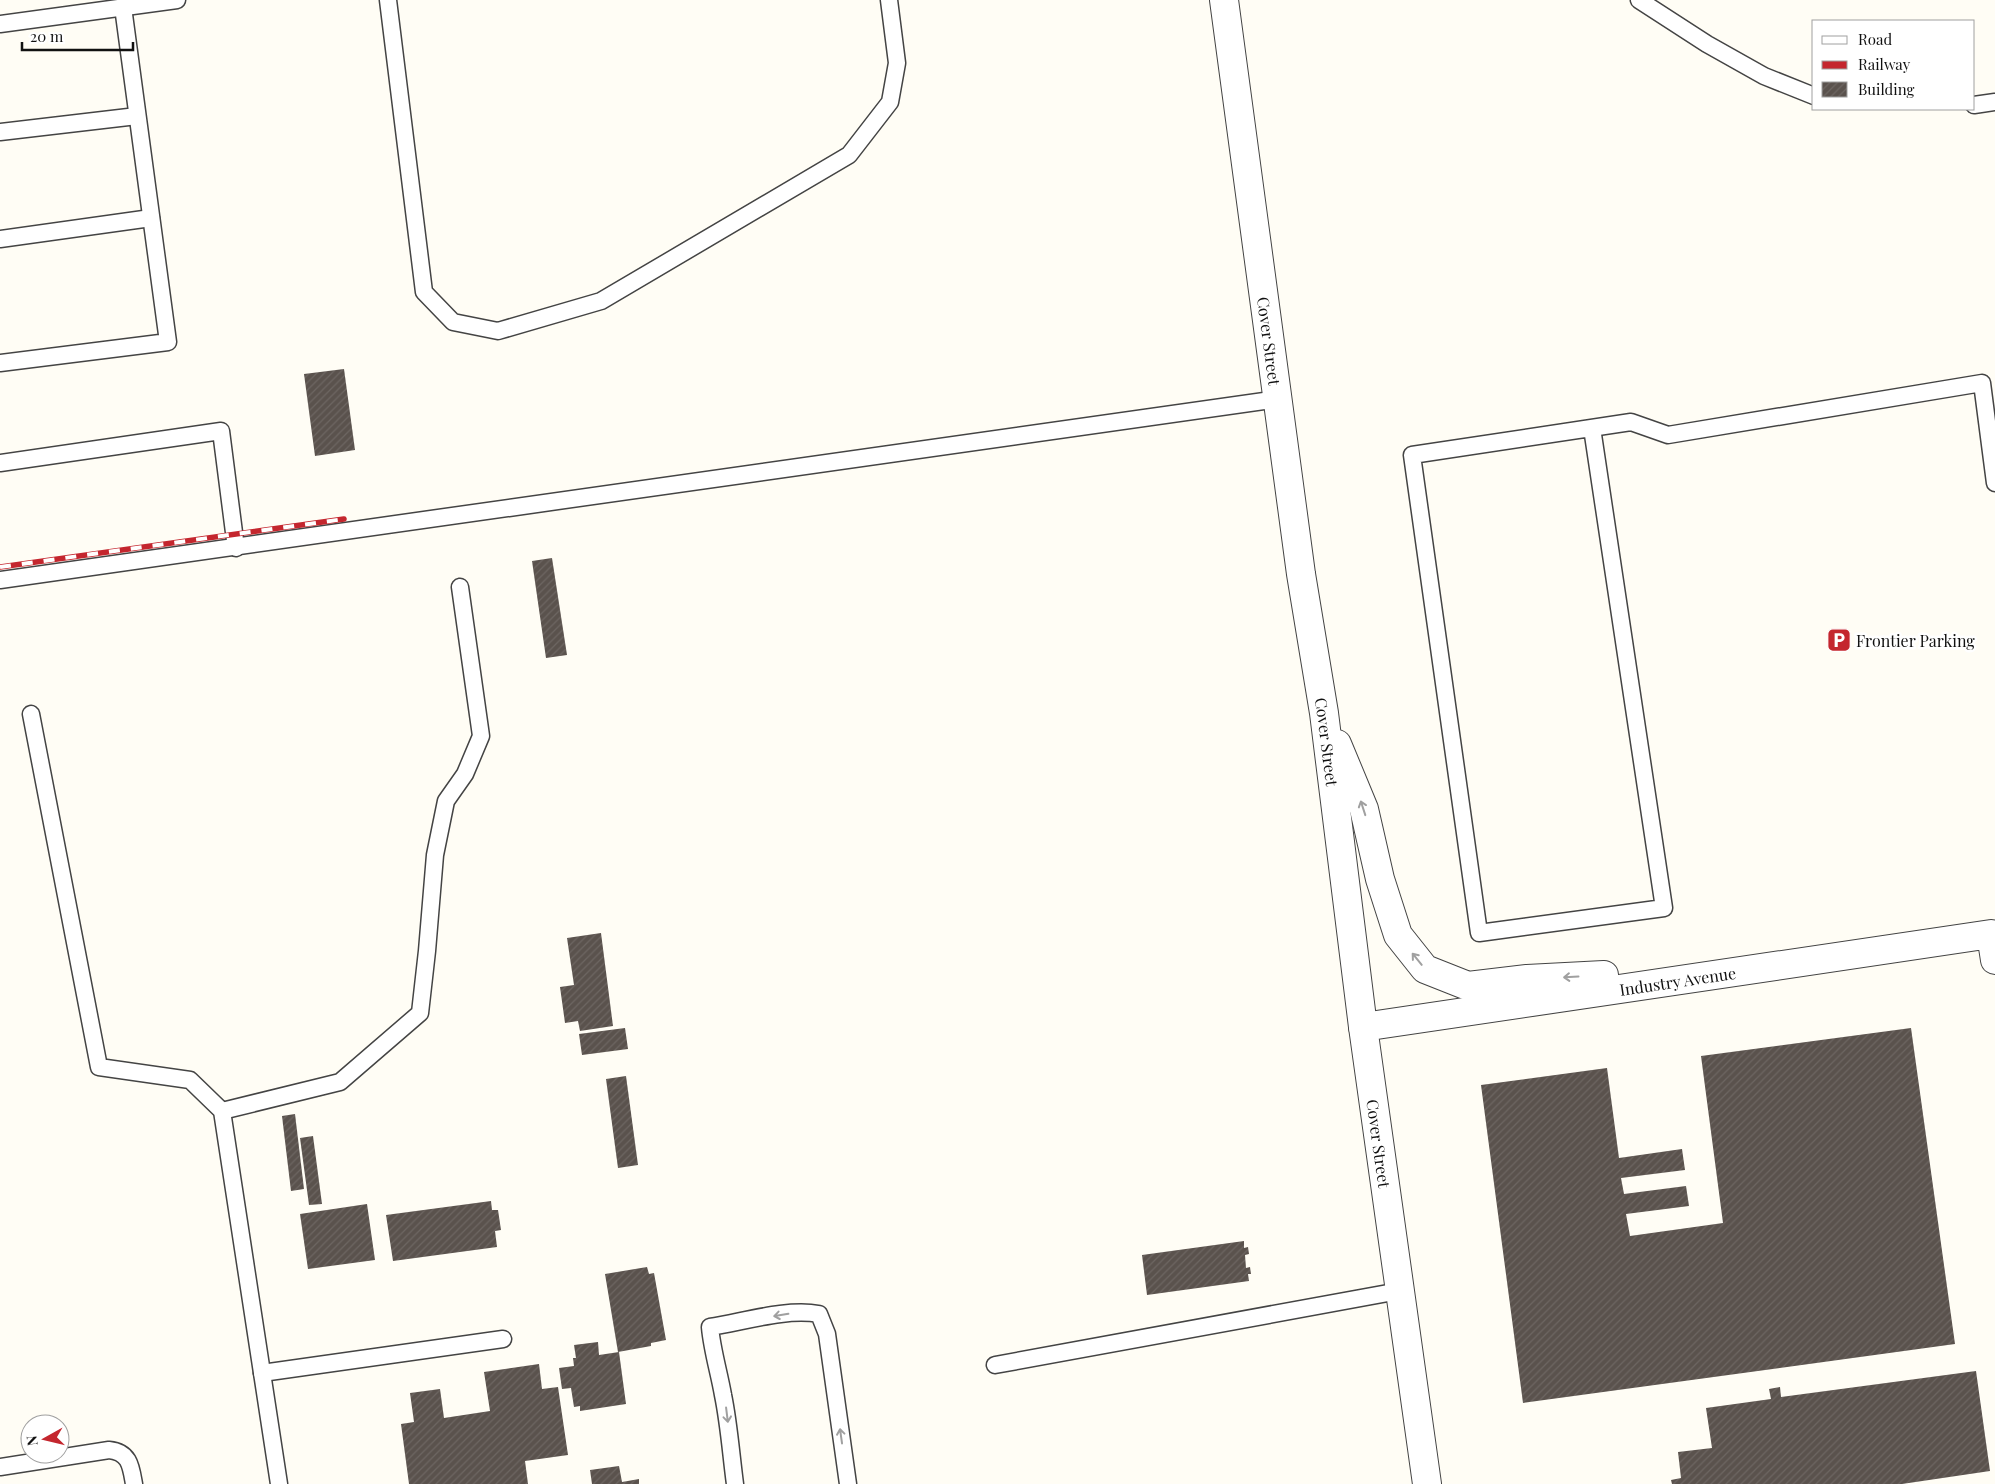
<svg xmlns="http://www.w3.org/2000/svg" width="1995" height="1484" viewBox="0 0 1995 1484" font-family="'Playfair Display',serif">
	<style>
		.building { fill: url(#building-hatch) }
		.lines { fill: none; stroke-linecap: round; stroke-linejoin: round }
		.service-casing { stroke: #444; stroke-width: 19 }
		.tertiary-casing { stroke: #444; stroke-width: 30 }
		.service { stroke: #fff; stroke-width: 16 }
		.tertiary { stroke: #fff; stroke-width: 28 }
		.rail-casing { stroke: #c4262e; stroke-width: 5.5 }
		.rail { stroke: #fff; stroke-width: 4; stroke-dasharray: 11; stroke-linecap: butt }
		.oneway { stroke: #a0a0a0 }
		.labels { text-anchor: middle; dominant-baseline: central; stroke-width: 5; stroke-linejoin: round; paint-order: stroke }
		.street-label { font-size: 16px; fill: #111; stroke: #fff }
		.poi-label { font-size: 16px; fill: #111; stroke: #fff; text-anchor: start }
	</style>
	<defs>
		<pattern id="building-hatch" width="6" height="6" patternUnits="userSpaceOnUse" patternTransform="scale(1.25)"><rect width="6" height="6" fill="#5a524d"/><path d="M-1 1l2-2M0 6l6-6M5 7l2-2" fill="none" stroke="#6d6662"/></pattern>
	</defs>
	<rect width="100%" height="100%" fill="#fffdf5"/>
	<g class="building">
		<polygon points="344,369 355,450 315,456 304,374"/>
		<polygon points="552,558 567,655 546,658 532,561"/>
		<polygon points="601,933 613,1026 580,1031 578,1021 565,1023 560,987 574,985 567,938"/>
		<polygon points="625,1028 628,1049 582,1055 579,1034"/>
		<polygon points="1911,1028 1955,1344 1523,1403 1481,1085 1607,1068 1619,1158 1682,1149 1685,1170 1621,1178 1624,1194 1686,1186 1689,1206 1626,1214 1630,1236 1723,1223 1701,1056"/>
		<polygon points="626,1076 638,1165 618,1168 606,1079"/>
		<polygon points="295,1114 304,1189 291,1191 282,1116"/>
		<polygon points="313,1136 322,1204 309,1205 300,1138"/>
		<polygon points="491,1201 492,1210 498,1210 501,1230 495,1231 497,1247 393,1261 386,1215"/>
		<polygon points="367,1204 375,1260 308,1269 300,1214"/>
		<polygon points="1244,1241 1244,1248 1248,1247 1249,1254 1245,1255 1246,1268 1250,1267 1251,1274 1248,1274 1249,1281 1147,1295 1142,1255"/>
		<polygon points="647,1267 649,1274 654,1273 666,1340 651,1343 651,1346 618,1352 605,1274"/>
		<polygon points="598,1342 599,1355 619,1352 626,1404 580,1411 580,1406 574,1407 571,1388 562,1389 559,1368 574,1366 573,1358 576,1358 574,1345"/>
		<polygon points="539,1364 542,1389 558,1387 568,1455 525,1461 528,1484 409,1484 401,1424 414,1422 410,1393 440,1389 444,1418 490,1411 484,1372"/>
		<polygon points="1976,1371 1990,1471 1902,1484 1672,1484 1671,1480 1681,1478 1678,1452 1712,1448 1706,1408 1771,1399 1769,1389 1780,1387 1781,1397"/>
		<polygon points="619,1466 622,1482 639,1479 639,1484 592,1484 590,1470"/>
	</g>
	<g class="lines">
		<g class="service-casing">
			<g id="service">
				<polyline points="388,0 424,292 453,322 498,331 601,301 849,155 890,102 897,63 889,0"/>
				<polyline points="1639,0 1707,44 1764,76 1814,96"/>
				<polyline points="0,24 177,0"/>
				<polyline points="1974,105 1995,102"/>
				<polyline points="0,132 137,116"/>
				<polyline points="0,239 151,218"/>
				<polyline points="0,363 168,342 123,7"/>
				<polyline points="1592,428 1664,908 1479,933 1412,455 1631,422 1668,435 1982,383 1995,483"/>
				<polyline points="0,463 221,431 236,548"/>
				<polyline points="0,580 1278,399"/>
				<polyline points="31,714 99,1067 190,1080 222,1111 279,1484"/>
				<polyline points="222,1111 340,1082 420,1013 427,951 435,855 446,801 465,774 481,736 460,587"/>
				<polyline points="995,1365 1399,1291"/>
				<polyline points="262,1373 503,1339"/>
				<path d="M0 1467 109 1450C130 1452 131 1467 134 1484"/>
				<path d="M735 1484C731 1454 729 1424 723 1395 719 1372 712 1350 710 1327 743 1322 786 1308 819 1314L827 1334 848 1484"/>
			</g>
		</g>
		<g class="tertiary-casing">
			<g id="tertiary">
				<path id="s1" d="M1224 0 1301 574 1324 713 1363 1027 1427 1484"/>
				<polyline points="1337,744 1364,809 1380,879 1398,935 1425,969 1468,986 1527,979 1604,975"/>
				<path id="s2" d="M1363 1027 1991 934 1995 960"/>
			</g>
		</g>
		<use href="#service" class="service"/>
		<use href="#tertiary" class="tertiary"/>
		<g class="rail-casing">
			<polyline id="rail" points="0,567 344,519"/>
		</g>
		<use href="#rail" class="rail"/>
	</g>
	<defs><path id="oneway-shaft" d="M-6 0H5M1.5-3L5.5 0L1.5 3" fill="none" stroke-width="1.6" stroke-linecap="round" stroke-linejoin="round" transform="scale(1.25)"/></defs>
	<g class="oneway">
		<use href="#oneway-shaft" transform="translate(1363 808) rotate(-108)"/>
		<use href="#oneway-shaft" transform="translate(1417 959) rotate(-129)"/>
		<use href="#oneway-shaft" transform="translate(1571 977) rotate(177)"/>
		<use href="#oneway-shaft" transform="translate(781 1315) rotate(171)"/>
		<use href="#oneway-shaft" transform="translate(727 1415) rotate(83)"/>
		<use href="#oneway-shaft" transform="translate(841 1436) rotate(-98)"/>
	</g>
	<defs>
		<g id="parking-square" transform="scale(1.25)"><rect x="-9" y="-9" width="18" height="18" rx="4" fill="#c4262e" stroke="#fff"/><path d="M-3.5-5.5H1a3.5 3.5 0 0 1 0 7H-1V5.5H-3.5ZM-1-3.4V-.6H.8a1.4 1.4 0 0 0 0-2.8Z" fill="#fff"/></g>
	</defs>
	<g fill-rule="evenodd">
		<use href="#parking-square" x="1839" y="640"/>
	</g>
	<g class="labels">
		<g class="street-label">
			<text stroke="none"><textPath href="#s1" startOffset="344">Cover Street</textPath></text>
			<text stroke="none"><textPath href="#s1" startOffset="749">Cover Street</textPath></text>
			<text stroke="none"><textPath href="#s2" startOffset="318">Industry Avenue</textPath></text>
			<text stroke="none"><textPath href="#s1" startOffset="1154">Cover Street</textPath></text>
		</g>
		<g class="poi-label">
			<text x="1856" y="640">Frontier Parking</text>
		</g>
	</g>
	<rect x="1812" y="20" width="162" height="90" fill="#ffffff" stroke="#a0a0a0"/>
	<rect x="1822" y="36" width="25" height="8" fill="#ffffff" stroke="#a0a0a0"/>
	<text x="1858" y="45" font-size="15" fill="#111111">Road</text>
	<rect x="1822" y="61" width="25" height="8" fill="#c4262e" stroke="#a0a0a0"/>
	<text x="1858" y="70" font-size="15" fill="#111111">Railway</text>
	<rect x="1822" y="82" width="25" height="15" fill="url(#building-hatch)" stroke="#a0a0a0"/>
	<text x="1858" y="95" font-size="15" fill="#111111">Building</text>
	<g transform="translate(45 1439) rotate(262)"><circle r="24" fill="#ffffff" stroke="#a0a0a0"/>
	<path d="M0-4L9 19L0 12L-9 19Z" fill="#c4262e"/>
	<text y="-8" font-size="14" font-weight="bold" text-anchor="middle" fill="#111111">N</text>
	</g>
	<path d="M22 42v8h111v-8" fill="none" stroke="#111111" stroke-width="2.5"/>
	<text x="30" y="42" font-size="15" fill="#111111" stroke="#ffffff" stroke-width="4" paint-order="stroke">20 m</text>
</svg>
